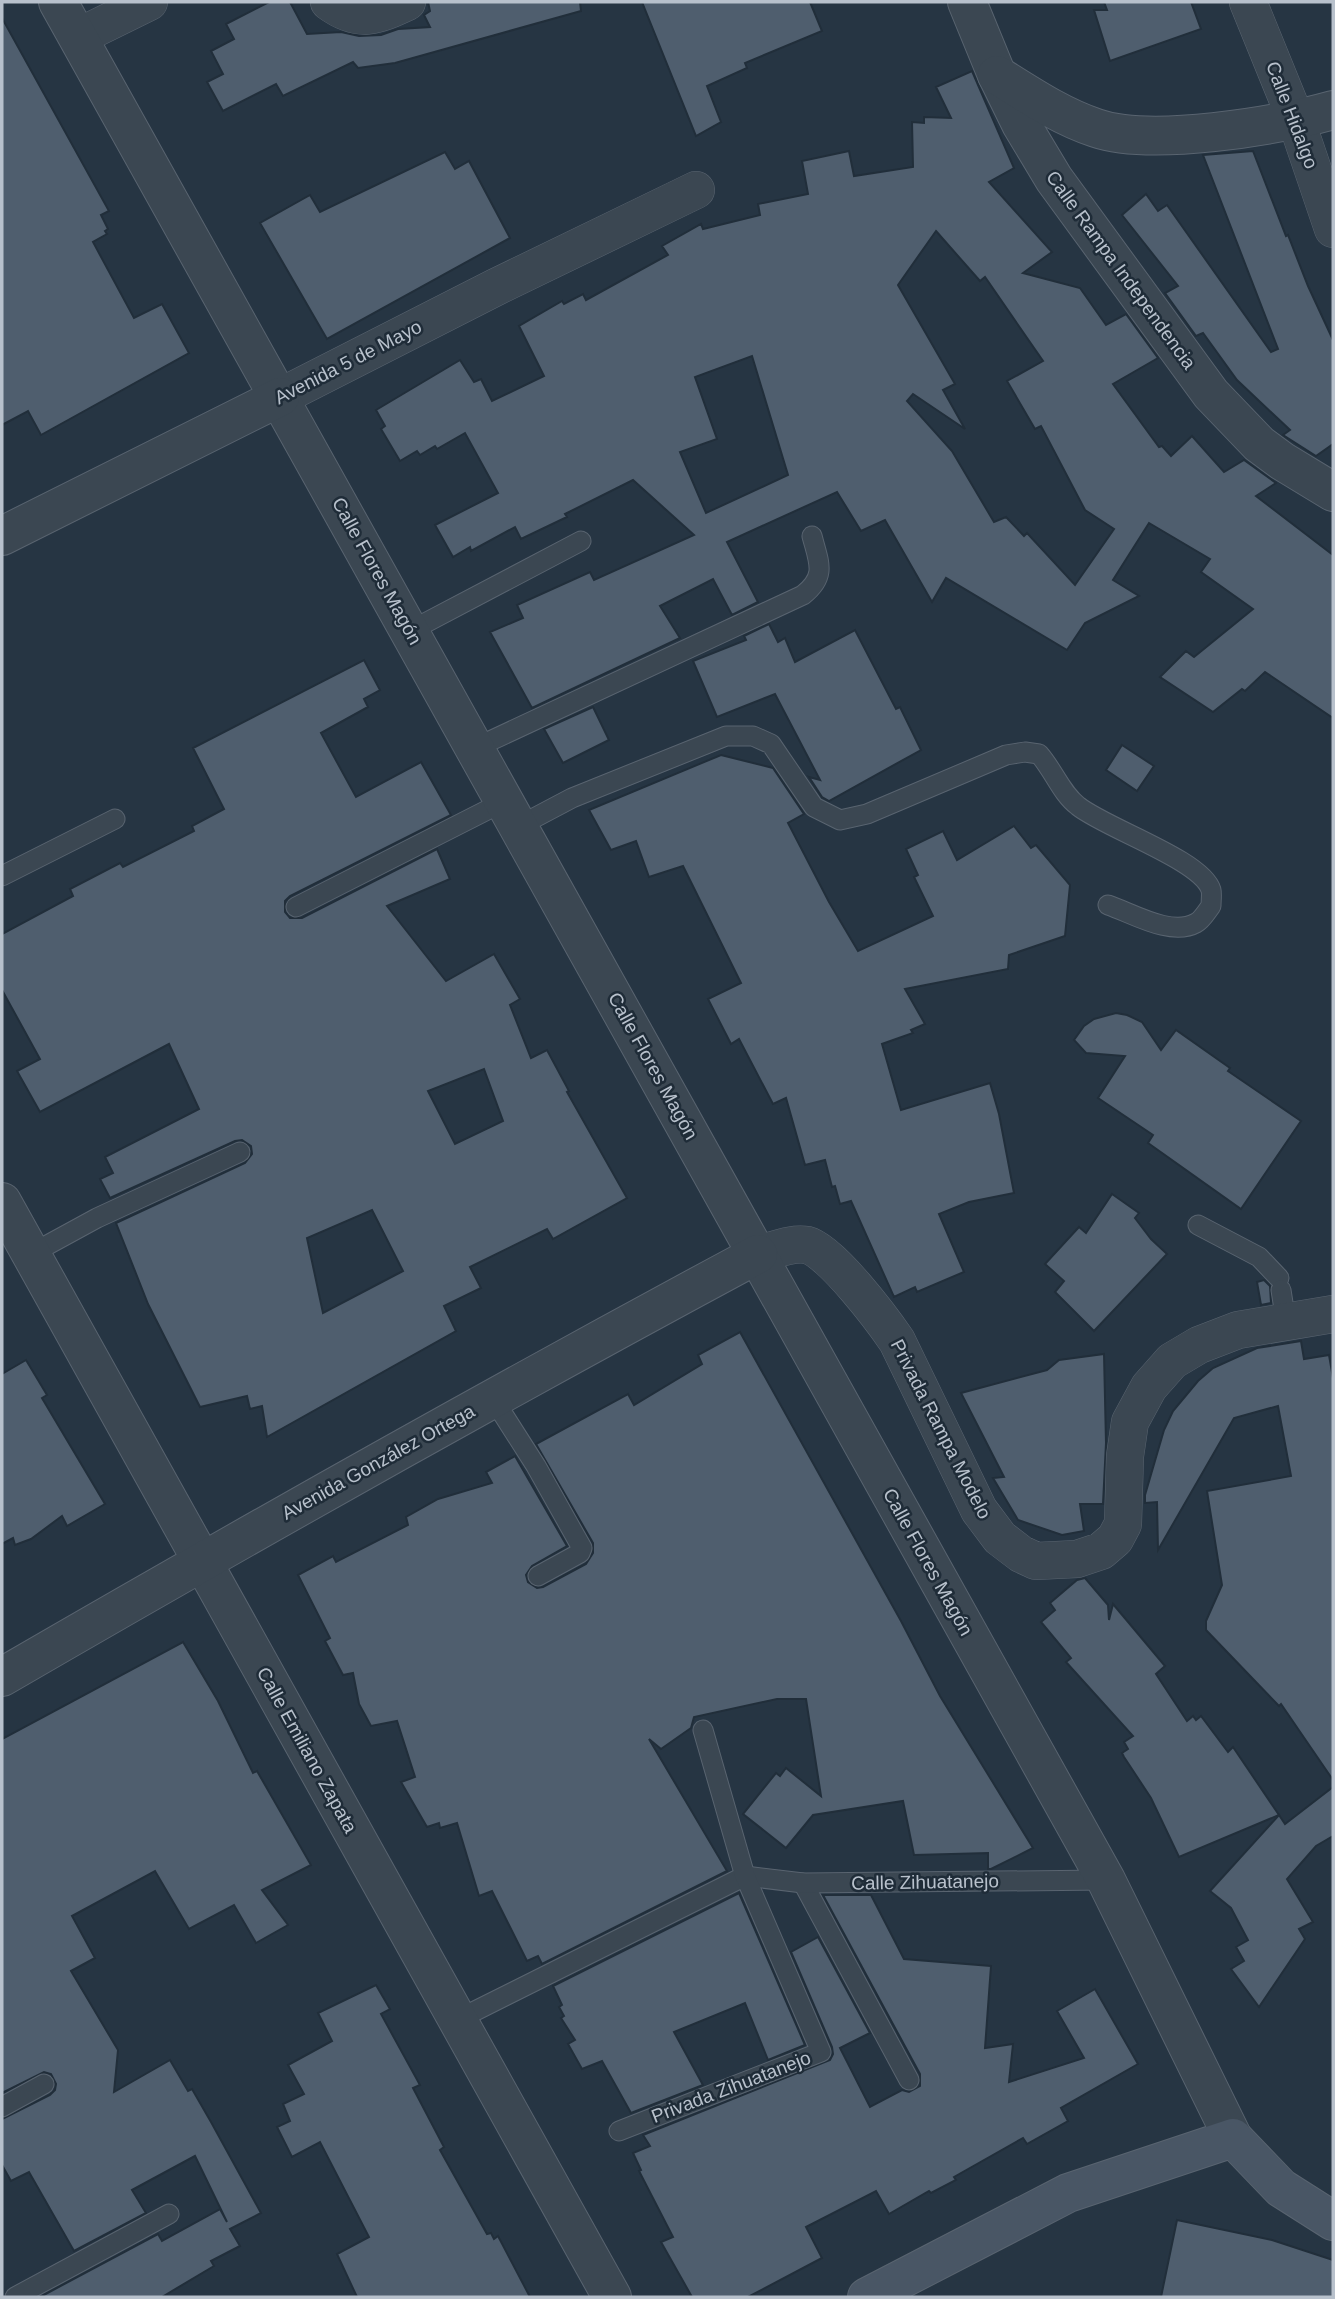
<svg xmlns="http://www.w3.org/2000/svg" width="1335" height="2299" viewBox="0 0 1335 2299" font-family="Helvetica,sans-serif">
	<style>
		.building { fill: #4f5e6e; stroke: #212e3a; stroke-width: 2; fill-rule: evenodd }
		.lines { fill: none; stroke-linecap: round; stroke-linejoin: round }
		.service-casing { stroke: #596470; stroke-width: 21 }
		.minor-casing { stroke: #596470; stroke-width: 38 }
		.tertiary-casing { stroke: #596470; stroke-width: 40 }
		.secondary-casing { stroke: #596470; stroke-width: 40 }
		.service { stroke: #3b4752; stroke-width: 19 }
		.minor { stroke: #3b4752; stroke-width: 37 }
		.tertiary { stroke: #3b4752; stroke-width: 38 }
		.secondary { stroke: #495665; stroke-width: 38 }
		.labels { text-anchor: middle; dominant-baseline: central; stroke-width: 5; stroke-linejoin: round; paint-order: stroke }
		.street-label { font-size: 19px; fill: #b8c1cc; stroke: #1f2c38 }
	</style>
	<rect width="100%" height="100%" fill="#263543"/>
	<g class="building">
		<polygon points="269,2 290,2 307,34 341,32 359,36 381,35 398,29 430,27 424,15 430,11 428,2 580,2 581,11 395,63 358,68 353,62 283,96 276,84 223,111 207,82 223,74 211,51 234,39 226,24"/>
		<polygon points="642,2 810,2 822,31 745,63 747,68 707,86 721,122 696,136"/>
		<polygon points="1104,2 1191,2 1201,29 1110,61 1094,10 1107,10"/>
		<polygon points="2,18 109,211 101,215 108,229 105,231 107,234 93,242 134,318 162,304 189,353 41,435 28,411 2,425"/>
		<path d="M972 71 1014 168 989 182 1052 252 1023 273 1080 288 1106 325 1126 314 1158 358 1113 384 1159 447 1162 446 1171 456 1192 436 1224 472 1244 460 1276 483 1256 496 1333 555V718L1265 672 1245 691 1242 689 1213 712 1160 677 1186 651 1194 657 1253 609 1201 572 1210 559 1149 523 1113 580 1139 596 1085 623 1067 650 946 578 932 602 885 520 861 531 837 492 727 542 758 602 732 615 713 579 660 606 680 638 532 708 490 632 523 618 517 605 590 572 594 580 694 535 633 480 565 514 567 517 521 539 515 527 471 551 470 547 453 557 435 525 498 493 465 433 437 449 435 446 420 455 417 451 400 461 381 429 385 426 376 410 460 360 474 382 481 379 492 401 544 376 519 326 562 301 564 304 583 294 586 300 668 255 662 246 701 224 703 229 760 215 758 204 808 194 802 161 849 151 854 176 913 167 912 122 924 123V117L951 118 936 87ZM936 231 980 281 985 277 1043 361 1007 381 1035 429 1041 426 1085 510 1114 529 1075 585 1027 533 1024 536 1006 517 994 522 952 451 907 401 913 394 965 429 943 390 955 384 898 285ZM752 356 788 475 706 513 680 452 717 439 695 377Z"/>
		<polygon points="1253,151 1286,236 1288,235 1308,286 1333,340 1333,444 1316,456 1283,435 1290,430 1237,380 1203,333 1196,336 1165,293 1178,286 1122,215 1146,194 1158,211 1167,205 1271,352 1278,349 1203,155"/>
		<polygon points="445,152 455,169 469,161 510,238 327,339 260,223 310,195 320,212"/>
		<polygon points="769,624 778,642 785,638 795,662 855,630 896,709 900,707 921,750 829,801 822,797 809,777 820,780 775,694 717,717 693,661 746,640 744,636"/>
		<path d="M364 660 380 690 364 699 368 707 321 733 356 797 421 762 451 815 290 896 285 901V912L290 918H302L437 849 450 879 387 906 446 981 494 954 520 999 510 1005 531 1058 547 1050 569 1091 567 1092 627 1198 553 1239 547 1229 470 1267 481 1288 444 1306 456 1331 267 1437 262 1406 250 1409 247 1396 200 1407 148 1304 116 1223 245 1163 252 1154 251 1146 242 1140 235 1141 110 1198 100 1179 113 1173 105 1157 199 1109 169 1044 40 1112 17 1071 40 1059 2 990V934L73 896 70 889 120 863 123 867 194 831 192 826 224 809 193 748ZM484 1069 503 1121 455 1144 428 1091ZM372 1210 403 1271 323 1313 307 1238Z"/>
		<polygon points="593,707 609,740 563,763 544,729"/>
		<polygon points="1122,745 1154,766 1137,791 1106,770"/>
		<polygon points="721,755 773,768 804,814 788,823 829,902 858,951 933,916 914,877 918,875 906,849 943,831 957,860 1014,826 1031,848 1036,845 1070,885 1065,936 1009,955 1008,969 905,989 925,1024 911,1030 913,1033 882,1044 901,1110 990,1083 999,1114 1014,1193 969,1202 939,1214 964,1272 917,1292 915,1287 894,1297 851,1201 840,1204 835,1186 832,1187 825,1160 805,1165 786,1098 773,1104 739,1039 731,1044 708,999 741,983 683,866 649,877 636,841 611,850 589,810"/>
		<polygon points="1116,1013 1127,1015 1142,1022 1161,1050 1176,1030 1230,1068 1228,1071 1301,1121 1241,1209 1148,1143 1153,1135 1098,1098 1125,1056 1086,1053 1074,1040 1084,1026 1094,1019"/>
		<polygon points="1112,1194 1139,1213 1135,1218 1151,1239 1167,1254 1094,1331 1055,1292 1064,1281 1045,1264 1079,1227 1086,1233"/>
		<polygon points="1264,1280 1270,1286 1271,1303 1261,1305 1257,1282"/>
		<polygon points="740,1332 901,1621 940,1696 1033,1848 991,1869 988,1869 988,1853 914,1855 903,1801 813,1815 786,1848 743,1814 776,1773 780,1776 786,1768 821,1796 806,1699 777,1699 694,1717 691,1728 661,1749 649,1739 727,1871 542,1964 538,1956 527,1961 492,1891 479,1896 457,1823 440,1828 439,1823 427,1827 401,1782 415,1777 397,1721 371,1726 359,1704 353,1673 343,1675 325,1641 330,1638 298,1575 333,1556 336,1562 408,1525 406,1517 438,1499 492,1483 486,1472 515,1456 567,1546 532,1566 526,1575 528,1582 537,1588 543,1587 586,1564 593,1553 593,1543 536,1444 628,1394 634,1405 702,1364 698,1355"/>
		<polygon points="1301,1341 1304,1359 1329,1355 1333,1378 1333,1780 1281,1704 1279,1706 1206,1630 1206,1621 1222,1585 1207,1491 1291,1476 1278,1406 1234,1418 1158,1550 1157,1502 1145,1503 1145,1495 1164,1430 1173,1411 1198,1381 1213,1368 1257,1348"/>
		<polygon points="1104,1354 1106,1443 1103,1504 1080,1504 1084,1531 1062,1535 1018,1520 993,1478 1004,1477 961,1393 1047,1370 1059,1360"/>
		<polygon points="26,1360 47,1395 42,1398 105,1504 67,1526 62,1516 31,1539 15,1545 13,1538 2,1544 2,1374"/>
		<polygon points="1085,1578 1108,1605 1109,1620 1113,1604 1165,1666 1156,1674 1187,1721 1193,1716 1196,1720 1201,1716 1228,1752 1233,1747 1279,1815 1179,1857 1151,1798 1124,1757 1122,1753 1128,1749 1124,1742 1133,1736 1066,1662 1071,1658 1041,1622 1055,1610 1050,1603 1077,1580"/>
		<polygon points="183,1642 218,1701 253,1773 257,1771 311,1865 262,1890 288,1925 256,1943 234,1905 189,1929 155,1871 72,1916 95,1958 71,1971 118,2050 114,2092 170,2060 188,2091 192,2089 211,2122 261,2213 230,2229 240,2246 211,2261 214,2266 162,2297 40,2297 158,2234 162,2241 220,2209 227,2222 195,2156 132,2190 146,2213 74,2251 29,2172 11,2181 2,2165 2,2119 50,2095 55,2090 56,2084 51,2074 44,2072 2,2093 2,1739"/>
		<polygon points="1333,1787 1333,1836 1316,1846 1287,1879 1313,1922 1299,1929 1305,1939 1259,2007 1231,1969 1244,1961 1236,1947 1248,1940 1231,1908 1210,1891 1279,1815 1285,1824"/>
		<polygon points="739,1893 805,2045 768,2060 745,2003 674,2032 703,2085 631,2113 602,2061 582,2069 568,2044 575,2040 561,2018 564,2016 559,2007 562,2005 553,1986"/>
		<polygon points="823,1895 871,1895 904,1959 991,1966 985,2048 1013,2044 1009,2082 1084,2058 1057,2011 1095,1989 1138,2064 1061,2108 1068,2121 1027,2144 1023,2138 954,2177 956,2180 931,2193 929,2191 889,2214 876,2191 806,2227 822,2258 748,2297 692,2297 661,2242 673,2237 639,2171 641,2170 633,2153 650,2146 643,2135 830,2060 833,2054 832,2047 791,1952 818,1937 870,2033 840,2048 870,2107 902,2090 909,2092 920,2086 920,2074"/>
		<polygon points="376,1985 390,2009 381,2014 420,2085 413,2088 444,2147 440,2150 487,2234 491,2233 494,2239 498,2236 530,2297 357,2297 337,2254 369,2237 320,2142 292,2157 277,2127 290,2121 283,2104 304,2094 288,2065 332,2041 318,2013"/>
		<polygon points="1177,2220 1272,2240 1333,2260 1333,2297 1161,2297"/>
	</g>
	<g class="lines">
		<g class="service-casing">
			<g id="service">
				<polyline points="410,631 581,541"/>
				<path d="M475 748 803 595C827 576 819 563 812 536"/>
				<path d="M519 826 572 798 726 736H753L771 744 814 807 840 820 867 814 1006 755 1025 752 1039 754C1054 771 1061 793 1078 806 1105 828 1202 860 1211 890 1212 894 1211 901 1211 906 1207 911 1202 920 1196 923 1171 937 1132 913 1108 905"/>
				<polyline points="2,876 115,819"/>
				<polyline points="296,907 505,801"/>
				<polyline points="1198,1225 1259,1257 1279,1278"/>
				<polyline points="31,1254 97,1218 240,1152"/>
				<polyline points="1281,1290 1286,1322"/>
				<polyline points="492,1397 536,1466 582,1548 580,1553 538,1576"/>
				<polyline points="803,1883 909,2080"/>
				<polyline points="457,2020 745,1876 803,1883 1106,1880"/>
				<polyline points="2,2107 44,2084"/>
				<polyline points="619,2131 821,2052 745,1876 703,1730"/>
				<polyline points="15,2297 169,2214"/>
			</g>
		</g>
		<g class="minor-casing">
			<g id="minor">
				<path d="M329 2C359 24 377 16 407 2"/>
				<polyline points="1248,2 1296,120 1333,229"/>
				<polyline points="78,37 149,2"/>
				<polyline points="280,397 496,287 696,190"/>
				<path d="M758 1254C772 1251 792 1242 807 1245 831 1251 882 1319 897 1341L979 1510 1000 1538 1021 1554 1036 1561 1077 1559 1101 1551 1115 1539 1123 1524 1125 1456 1130 1422 1149 1387 1172 1361 1199 1345 1238 1330 1333 1314"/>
			</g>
		</g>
		<g class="tertiary-casing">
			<g id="tertiary">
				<polyline points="58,2 1106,1880 1233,2138"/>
				<polyline points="967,2 997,75 1021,124 1054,179 1211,394 1259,444 1282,461 1333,492"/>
				<path d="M997 75C1029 95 1060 116 1096 128 1151 147 1276 126 1333 110"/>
				<polyline points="2,536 280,397"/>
				<polyline points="2,1202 612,2297"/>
				<path d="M2 1677C252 1532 503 1391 758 1254"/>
			</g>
		</g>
		<g class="secondary-casing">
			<polyline id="secondary" points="867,2297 1068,2193 1233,2138 1281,2188 1333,2221"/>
		</g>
		<use href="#service" class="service"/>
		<use href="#minor" class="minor"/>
		<use href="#tertiary" class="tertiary"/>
		<use href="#secondary" class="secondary"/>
	</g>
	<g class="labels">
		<g class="street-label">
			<text transform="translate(1292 115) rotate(69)">Calle Hidalgo</text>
			<text transform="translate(1121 270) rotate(54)">Calle Rampa Independencia</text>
			<text transform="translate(348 362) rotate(-27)">Avenida 5 de Mayo</text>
			<text transform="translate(377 571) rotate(61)">Calle Flores Magón</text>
			<text transform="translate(653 1066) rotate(61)">Calle Flores Magón</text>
			<text transform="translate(941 1429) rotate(63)">Privada Rampa Modelo</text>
			<text transform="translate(378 1462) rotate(-29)">Avenida González Ortega</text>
			<text transform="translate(928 1562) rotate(61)">Calle Flores Magón</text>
			<text transform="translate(307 1750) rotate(61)">Calle Emiliano Zapata</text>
			<text transform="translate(925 1882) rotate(-1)">Calle Zihuatanejo</text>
			<text transform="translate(731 2087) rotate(-21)">Privada Zihuatanejo</text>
		</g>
	</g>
	<rect width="1335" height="2299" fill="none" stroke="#b8c1cc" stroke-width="7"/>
</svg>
